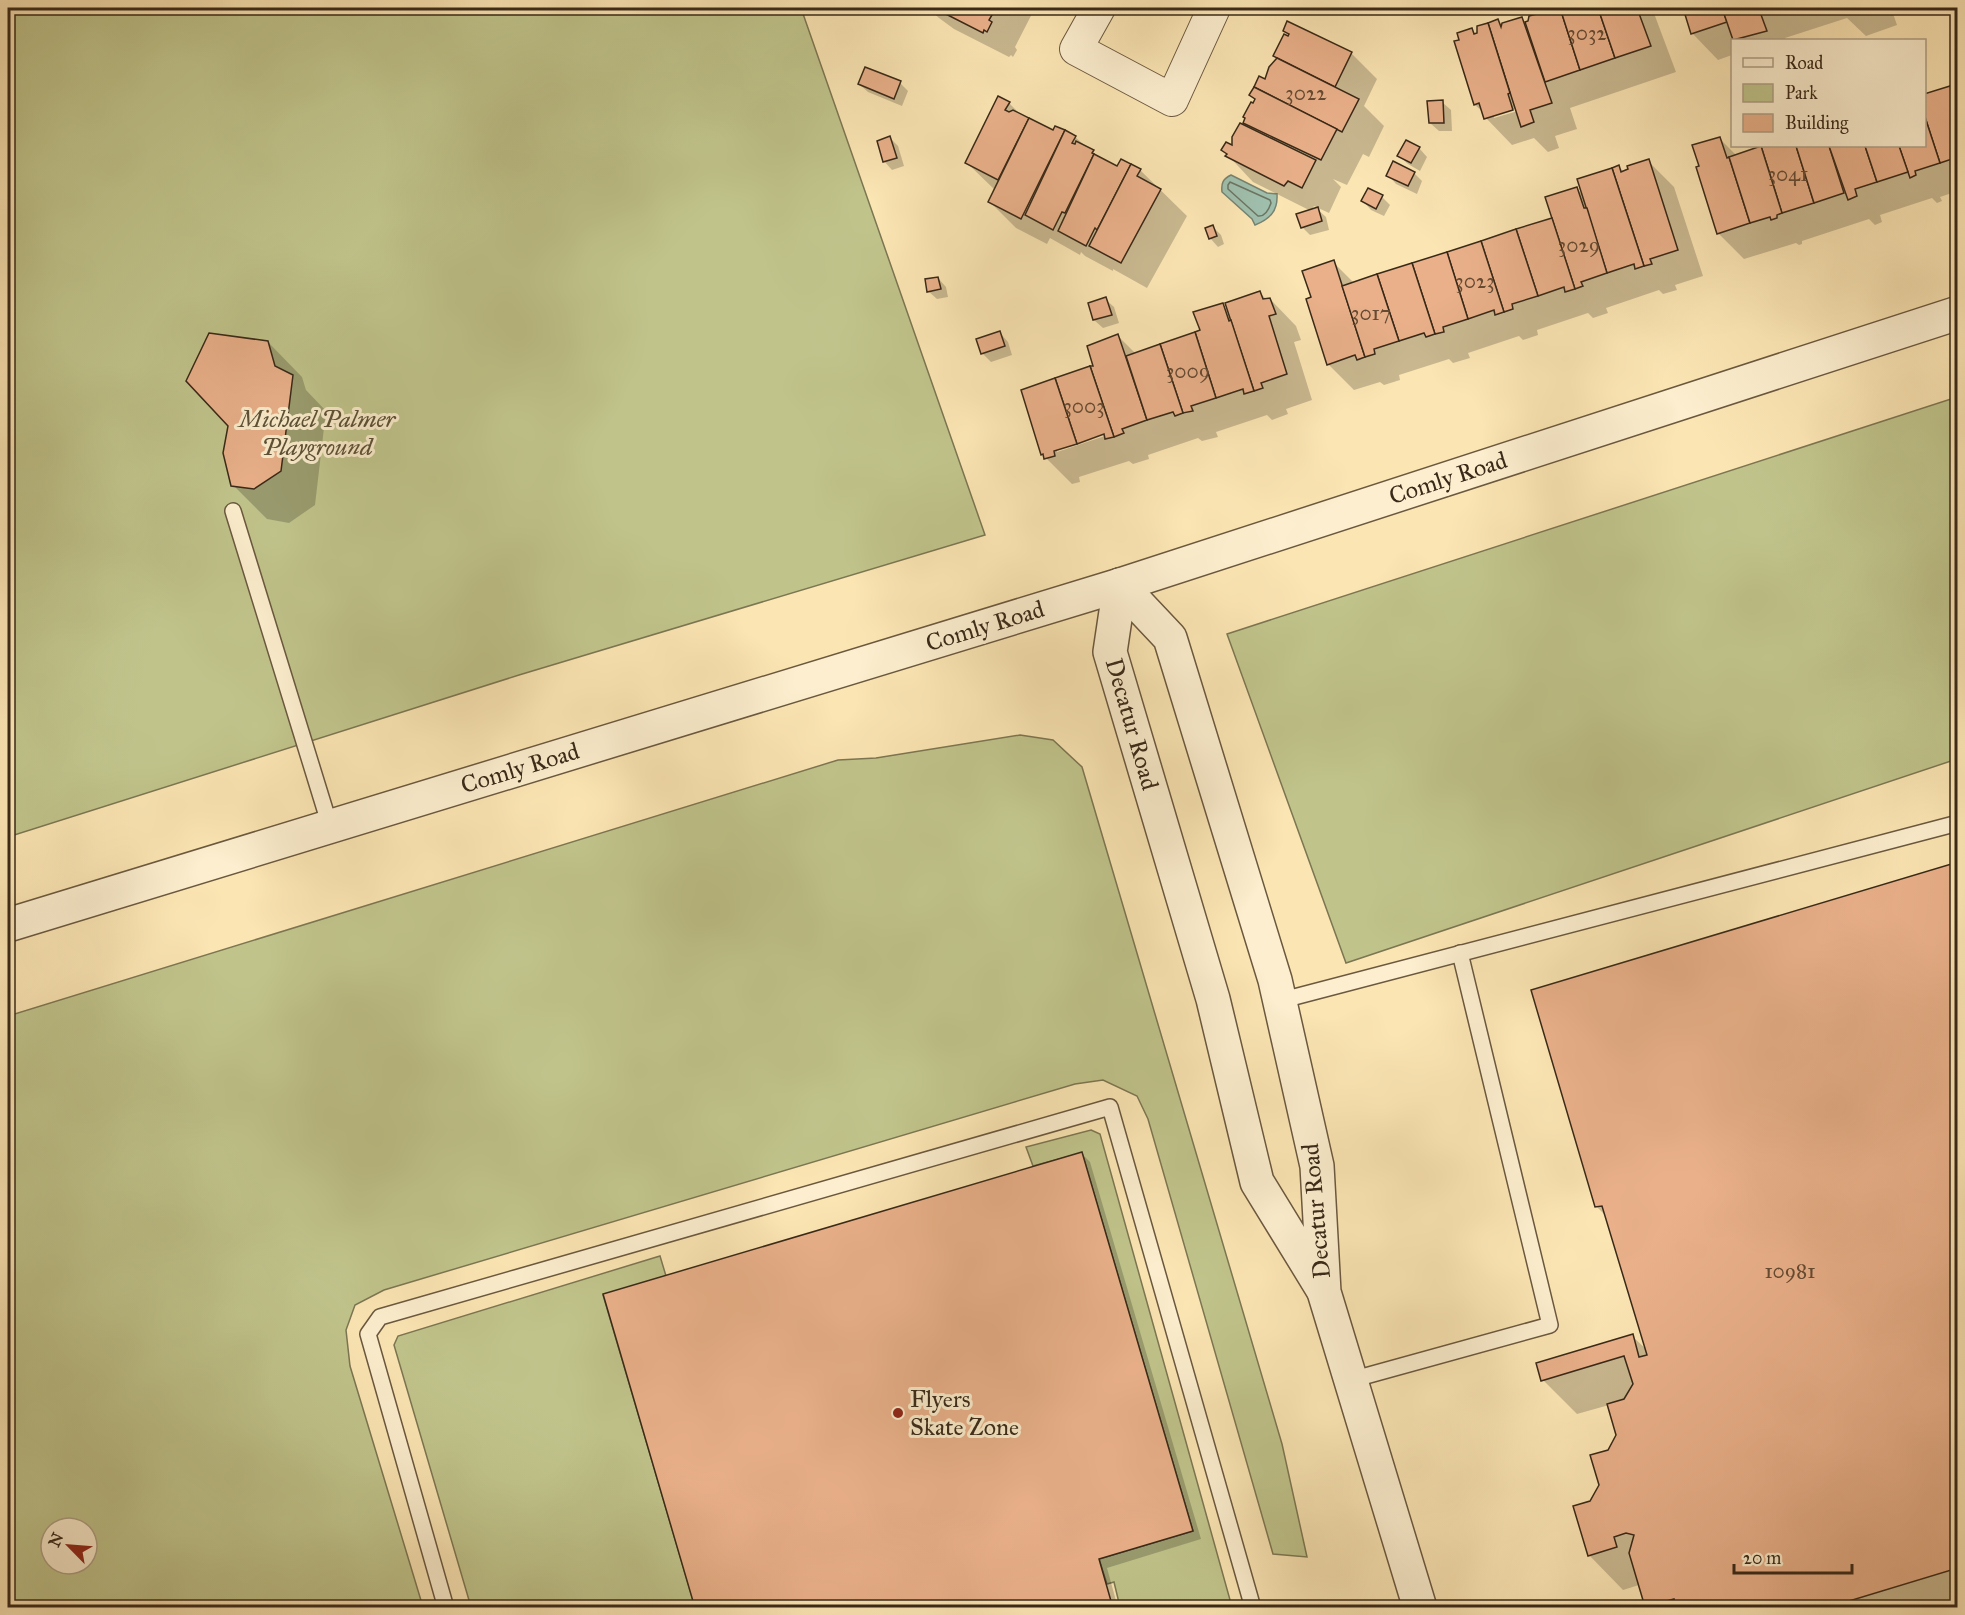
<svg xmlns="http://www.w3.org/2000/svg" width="1965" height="1615" viewBox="0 0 1965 1615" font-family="'IM FELL Great Primer',serif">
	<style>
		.green { fill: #c0c48b; stroke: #7c7652; stroke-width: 1.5; fill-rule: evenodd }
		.water { fill: #9fbfad; stroke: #768371; stroke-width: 1.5 }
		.shadow { fill: #0003; fill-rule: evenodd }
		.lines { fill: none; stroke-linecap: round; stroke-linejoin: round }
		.shore { stroke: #6c7462; stroke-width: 1.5 }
		.building { fill: #e9b089; stroke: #392918; stroke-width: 1.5 }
		.service-casing { stroke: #6a583f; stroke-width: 18 }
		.minor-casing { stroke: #6a583f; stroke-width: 34 }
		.tertiary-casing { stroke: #6a583f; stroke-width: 36 }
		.service { stroke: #fceece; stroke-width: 15 }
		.minor { stroke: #fceece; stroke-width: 32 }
		.tertiary { stroke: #fceece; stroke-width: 33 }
		.poi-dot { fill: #8f2418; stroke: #fceece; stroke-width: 2 }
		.labels { text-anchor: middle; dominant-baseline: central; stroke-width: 6; stroke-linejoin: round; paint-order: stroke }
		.number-label { font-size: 21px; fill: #654b34 }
		.park-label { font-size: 24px; font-style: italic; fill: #5b5035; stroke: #fceece }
		.street-label { font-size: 24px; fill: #392918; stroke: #fceece }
		.poi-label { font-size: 24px; fill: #392918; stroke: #fceece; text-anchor: start }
	</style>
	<rect width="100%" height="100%" fill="#fbe5b3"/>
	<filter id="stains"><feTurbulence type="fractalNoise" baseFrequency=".00333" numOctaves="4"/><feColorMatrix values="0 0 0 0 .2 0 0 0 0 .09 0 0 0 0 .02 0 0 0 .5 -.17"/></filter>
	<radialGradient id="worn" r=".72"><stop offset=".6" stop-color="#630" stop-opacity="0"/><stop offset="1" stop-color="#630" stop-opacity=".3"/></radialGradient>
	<g class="green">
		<polygon points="8,8 801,8 985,535 519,675 8,837"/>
		<polygon points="1957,397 1957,759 1346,963 1227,634"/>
		<path d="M1020 735 1053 740 1082 767 1282 1444 1307 1557 1273 1554 1148 1119 1137 1096 1103 1080 1075 1084 384 1290 355 1305 346 1330 350 1366 423 1607H8V1016L838 760 876 758ZM51 1528H87V1564H51Z"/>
		<polygon points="1091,1130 1100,1134 1232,1607 1120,1607 1114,1582 1107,1584 1099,1559 1193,1531 1082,1153 1033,1166 1026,1147"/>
		<polygon points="660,1256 666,1276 603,1295 695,1607 471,1607 394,1345 398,1336"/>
	</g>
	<path class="water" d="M1231 175 1267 193 1277 194C1278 211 1270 219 1255 225L1252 219 1222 192C1221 183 1223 179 1231 175Z"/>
	<g class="shadow">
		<polygon points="928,8 1035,8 1015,47 1017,50 1013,57 1011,55 1009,57 954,29 939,18"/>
		<path d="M1548 8H1652L1676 72 1570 108 1577 129 1555 136 1559 148 1548 152 1534 138 1512 145 1486 118 1484 113 1475 105 1456 42 1461 41 1472 30 1478 36V27L1498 21 1502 25 1522 19 1526 23 1550 12ZM1520 107 1521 110 1494 118V115Z"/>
		<polygon points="1684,8 1891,8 1897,25 1866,36 1847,18 1785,38 1786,40 1732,40 1732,55 1718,60 1692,33"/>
		<polygon points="1284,30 1351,53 1377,79 1364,106 1384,126 1369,157 1363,154 1347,185 1333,179 1341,187 1329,213 1314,206 1311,211 1317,209 1326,217 1329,230 1310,235 1302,227 1311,211 1253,182 1223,150 1233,147 1256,101 1251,95 1266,81 1294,40"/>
		<polygon points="900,83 908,91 902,106 868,92 859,84"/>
		<polygon points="1958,85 1958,191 1940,197 1942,201 1937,203 1932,198 1880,215 1882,222 1875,225 1869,219 1802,241 1802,244 1799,245 1796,243 1744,259 1718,233 1719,138 1737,156 1767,146 1924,146"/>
		<polygon points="1442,102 1451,110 1452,131 1439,131 1430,123"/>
		<polygon points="1009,103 1021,115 1054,132 1056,128 1075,137 1102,160 1117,168 1121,161 1140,170 1187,216 1147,288 1113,269 1113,271 1085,256 1081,252 1080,255 1050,238 1047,244 1016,228 990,202 995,190 966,162"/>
		<polygon points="890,138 898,146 904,166 892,170 884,161"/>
		<polygon points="1419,148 1427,157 1420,171 1408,164 1399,156"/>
		<polygon points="1648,161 1674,187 1703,276 1675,285 1677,290 1663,294 1659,290 1606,308 1608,313 1593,318 1588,313 1537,330 1538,335 1523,340 1519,336 1468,353 1470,358 1453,363 1449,359 1399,375 1400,380 1384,385 1380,382 1354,390 1328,364 1312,298 1333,262 1354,283 1553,219 1577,189 1584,196 1619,167 1624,172"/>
		<polygon points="1414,173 1422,181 1417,194 1396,184 1388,175"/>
		<polygon points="1382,197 1390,205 1384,216 1371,210 1363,201"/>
		<polygon points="1213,227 1221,235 1224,244 1218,247 1210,238"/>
		<polygon points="938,278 946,287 948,297 937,299 928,291"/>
		<path d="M1260 293 1267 300 1270 299 1296 326 1301 340 1294 342 1312 400 1286 409 1288 414 1272 420 1267 415 1216 432 1218 437 1202 441 1198 438 1148 455 1149 459 1133 464 1129 461 1079 477 1080 482 1072 484 1046 458 1043 454 1095 367 1118 336 1136 354 1202 331 1222 305 1230 313ZM1110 431 1111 434 1057 452V448Z"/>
		<polygon points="1105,299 1114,307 1119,323 1103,328 1094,320"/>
		<polygon points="1000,333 1008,342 1012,355 991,362 982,353"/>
		<polygon points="268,342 302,377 306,390 326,411 315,505 289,523 267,519 233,485 230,426"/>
		<polygon points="1958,864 1958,1608 1647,1608 1639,1585 1623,1590 1589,1555 1591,1502 1601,1486 1609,1451 1618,1435 1609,1405 1577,1414 1543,1380 1632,1336 1647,1350 1607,1217 1597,1207"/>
		<polygon points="1082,1154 1090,1162 1201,1539 1107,1568 1118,1608 696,1608"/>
	</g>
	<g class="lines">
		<path class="shore" d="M1230 182 1270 200 1271 203C1269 209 1265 217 1258 216L1228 189V185Z"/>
	</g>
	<g class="building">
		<polygon points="934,8 996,8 989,20 992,22 987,32 984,30 983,33"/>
		<polygon points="1547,8 1560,8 1580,70 1545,82 1525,22 1528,21 1529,16 1548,11"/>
		<polygon points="1560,8 1598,8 1615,58 1580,70"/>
		<polygon points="1598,8 1637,8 1651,46 1615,58"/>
		<polygon points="1683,8 1722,8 1727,22 1691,34"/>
		<polygon points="1722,8 1762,8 1763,12 1760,12 1767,31 1733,40"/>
		<polygon points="1522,17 1552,103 1530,110 1534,122 1521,127 1488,23 1498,19 1501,27 1502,23"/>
		<polygon points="1287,21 1352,52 1335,87 1273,56 1284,34 1288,36 1289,34 1283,31"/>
		<polygon points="1488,23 1510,93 1508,94 1513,110 1484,119 1479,103 1474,105 1454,41 1459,40 1457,33 1472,28 1474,34 1477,33 1477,26"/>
		<polygon points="1277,58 1359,99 1342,132 1254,87 1259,76 1265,79 1269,67"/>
		<polygon points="865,67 901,81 894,99 858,84"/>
		<polygon points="1958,83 1958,109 1950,86"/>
		<polygon points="1950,86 1958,109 1958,157 1940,163 1924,114 1924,94"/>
		<polygon points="1254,87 1337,129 1321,160 1243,123 1245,118 1243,117 1251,102 1253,103 1255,99 1249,95"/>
		<polygon points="998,96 1010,102 1005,110 1009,112 1013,110 1029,118 998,180 965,163"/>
		<polygon points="1443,100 1444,123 1429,123 1427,101"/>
		<polygon points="1924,114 1940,163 1915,171 1916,175 1910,178 1899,146 1924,146"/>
		<polygon points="1029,118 1053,130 1055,126 1065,130 1021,219 988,202"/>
		<polygon points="1240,123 1316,160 1302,188 1288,181 1284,186 1225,156 1227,154 1221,150 1226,142 1232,145 1232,137"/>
		<polygon points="1065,130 1076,136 1072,143 1075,144 1076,141 1094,150 1092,153 1094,154 1065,213 1062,212 1053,230 1025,215"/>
		<polygon points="890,136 897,158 883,162 877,141"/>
		<polygon points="1720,137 1727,158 1729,157 1750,223 1717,234 1696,167 1699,166 1692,145"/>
		<polygon points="1406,140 1420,147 1411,163 1397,156"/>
		<polygon points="1761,146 1796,146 1814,203 1782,213"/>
		<polygon points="1761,146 1782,213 1777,215 1777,218 1771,220 1770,217 1750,223 1729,157"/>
		<polygon points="1796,146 1829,146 1844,193 1814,203"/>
		<polygon points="1829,146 1865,146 1877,182 1855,189 1857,196 1848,200"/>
		<polygon points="1865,146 1899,146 1908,172 1877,182"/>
		<polygon points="1094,154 1117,166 1121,159 1131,164 1097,230 1095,228 1086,246 1058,231"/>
		<polygon points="1649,159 1678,250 1650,259 1652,264 1644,266 1612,168 1619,165 1621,172 1628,169 1627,166"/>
		<polygon points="1393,161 1415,172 1408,186 1386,176"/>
		<polygon points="1131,164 1141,169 1137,176 1161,189 1121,263 1089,246"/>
		<polygon points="1612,168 1644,266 1635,269 1634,264 1607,273 1577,179"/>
		<polygon points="1577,187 1584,208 1587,208 1607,273 1581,282 1583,286 1575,289 1545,197"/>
		<polygon points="1368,188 1383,195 1376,209 1361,201"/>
		<polygon points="1318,207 1322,221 1301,228 1296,214"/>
		<polygon points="1552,218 1575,289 1565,292 1564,287 1538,296 1516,229"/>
		<polygon points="1213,225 1217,236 1209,239 1205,228"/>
		<polygon points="1516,229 1538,296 1512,304 1513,309 1504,312 1481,241"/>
		<polygon points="1481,241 1504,312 1495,315 1494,310 1468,319 1447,252"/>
		<polygon points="1447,252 1468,319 1443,327 1444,332 1435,334 1412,263"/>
		<polygon points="1334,260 1365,357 1357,360 1355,355 1327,365 1306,299 1311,297 1302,271"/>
		<polygon points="1412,263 1435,334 1426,337 1424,333 1399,341 1377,274"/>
		<polygon points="1377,274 1399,341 1374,349 1375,354 1365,357 1342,286"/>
		<polygon points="938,277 941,289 927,292 925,279"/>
		<polygon points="1260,291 1263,299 1270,298 1276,314 1269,316 1287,374 1261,383 1263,388 1254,391 1225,303"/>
		<polygon points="1106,297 1112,315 1093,320 1088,303"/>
		<polygon points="1223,303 1229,321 1231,320 1254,391 1244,394 1243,389 1216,398 1195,332 1200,330 1193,312"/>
		<polygon points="1000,331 1005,346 981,354 976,339"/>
		<polygon points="1195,332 1216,398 1191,406 1193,411 1183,413 1160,344"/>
		<polygon points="209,333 268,341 275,366 293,375 281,471 254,489 231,486 223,453 228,426 186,381"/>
		<polygon points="1118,334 1147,420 1122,429 1124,433 1114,437 1090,366 1093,366 1087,346"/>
		<polygon points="1160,344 1183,413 1175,416 1173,412 1147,420 1126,356"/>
		<polygon points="1090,366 1114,437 1105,439 1104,434 1077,444 1055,378"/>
		<polygon points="1055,378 1077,444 1054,451 1055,456 1044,459 1043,454 1041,455 1021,390"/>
		<polygon points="1958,862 1958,1568 1826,1608 1676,1608 1674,1599 1645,1607 1629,1553 1634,1535 1626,1533 1614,1537 1617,1547 1588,1556 1573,1506 1590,1501 1599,1485 1590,1455 1608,1450 1616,1435 1607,1404 1624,1399 1633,1384 1624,1356 1541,1381 1536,1363 1633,1334 1639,1357 1647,1355 1602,1206 1595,1207 1531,990"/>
		<polygon points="1082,1152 1193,1531 1099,1559 1113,1608 695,1608 603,1294"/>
	</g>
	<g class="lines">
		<g class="service-casing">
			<g id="service">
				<polyline points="233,511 330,826"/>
				<polyline points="1279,1001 1958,823"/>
				<polyline points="1351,1380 1550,1325 1460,953"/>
				<polyline points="446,1608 368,1334 380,1317 1110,1107 1253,1608"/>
			</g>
		</g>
		<g class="minor-casing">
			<polyline id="minor" points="1099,8 1076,49 1172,100 1214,8"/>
		</g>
		<g class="tertiary-casing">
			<g id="tertiary">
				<polyline points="1120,585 1170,638 1275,980 1317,1166 1324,1292 1420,1608"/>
				<polyline points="1120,585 1110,652 1213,999 1257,1182 1322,1288"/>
				<polyline points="8,925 1120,585 1958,313"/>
			</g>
		</g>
		<use href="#service" class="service"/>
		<use href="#minor" class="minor"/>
		<use href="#tertiary" class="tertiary"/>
	</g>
	<circle class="poi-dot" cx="898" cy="1413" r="6"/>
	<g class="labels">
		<g class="number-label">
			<text x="1587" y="33">3032</text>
			<text x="1306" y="93">3022</text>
			<text x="1788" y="174">3041</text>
			<text x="1579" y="245">3029</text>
			<text x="1475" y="281">3023</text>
			<text x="1371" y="313">3017</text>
			<text x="1188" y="371">3009</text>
			<text x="1084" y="406">3003</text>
			<text x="1790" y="1271">10981</text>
		</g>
		<g class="park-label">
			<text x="317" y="419">Michael Palmer<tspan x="317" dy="28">Playground</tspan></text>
		</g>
		<g class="street-label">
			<text transform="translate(1448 478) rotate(-18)">Comly Road</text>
			<text transform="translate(985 626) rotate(-17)">Comly Road</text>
			<text transform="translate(1132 724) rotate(74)">Decatur Road</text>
			<text transform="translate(520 768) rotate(-17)">Comly Road</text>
			<text transform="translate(1316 1211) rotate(-95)">Decatur Road</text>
		</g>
		<g class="poi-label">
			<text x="910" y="1399">Flyers<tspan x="910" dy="28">Skate Zone</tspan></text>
		</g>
	</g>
	<rect width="1965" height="1615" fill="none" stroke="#fbe5b3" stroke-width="30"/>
	<rect x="9" y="9" width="1947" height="1597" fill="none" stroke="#392918" stroke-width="3"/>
	<rect x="15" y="15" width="1935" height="1585" fill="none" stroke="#392918" stroke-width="1.5"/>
	<rect x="1731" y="39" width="195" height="108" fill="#fceece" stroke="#ae9f85" stroke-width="1.5"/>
	<rect x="1743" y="58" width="30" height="9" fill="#fceece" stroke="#ae9f85" stroke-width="1.5"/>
	<text x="1785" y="69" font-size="18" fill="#392918">Road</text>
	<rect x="1743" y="84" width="30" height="18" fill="#c0c48b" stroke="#ae9f85" stroke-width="1.5"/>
	<text x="1785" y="99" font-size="18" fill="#392918">Park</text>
	<rect x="1743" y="114" width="30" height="18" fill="#e9b089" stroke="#ae9f85" stroke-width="1.5"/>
	<text x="1785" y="129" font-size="18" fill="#392918">Building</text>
	<g transform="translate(69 1546) rotate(295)"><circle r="28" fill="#fceece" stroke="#ae9f85" stroke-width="1.5"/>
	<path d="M0-4.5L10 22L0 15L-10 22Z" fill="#8f2418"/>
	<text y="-9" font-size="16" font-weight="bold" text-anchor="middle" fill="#392918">N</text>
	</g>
	<path d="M1734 1564v9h118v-9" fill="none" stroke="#392918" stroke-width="3"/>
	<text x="1743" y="1564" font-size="18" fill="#392918" stroke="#fceece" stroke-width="4.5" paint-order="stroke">20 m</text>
	<rect width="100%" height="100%" filter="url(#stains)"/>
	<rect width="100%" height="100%" fill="url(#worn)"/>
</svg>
